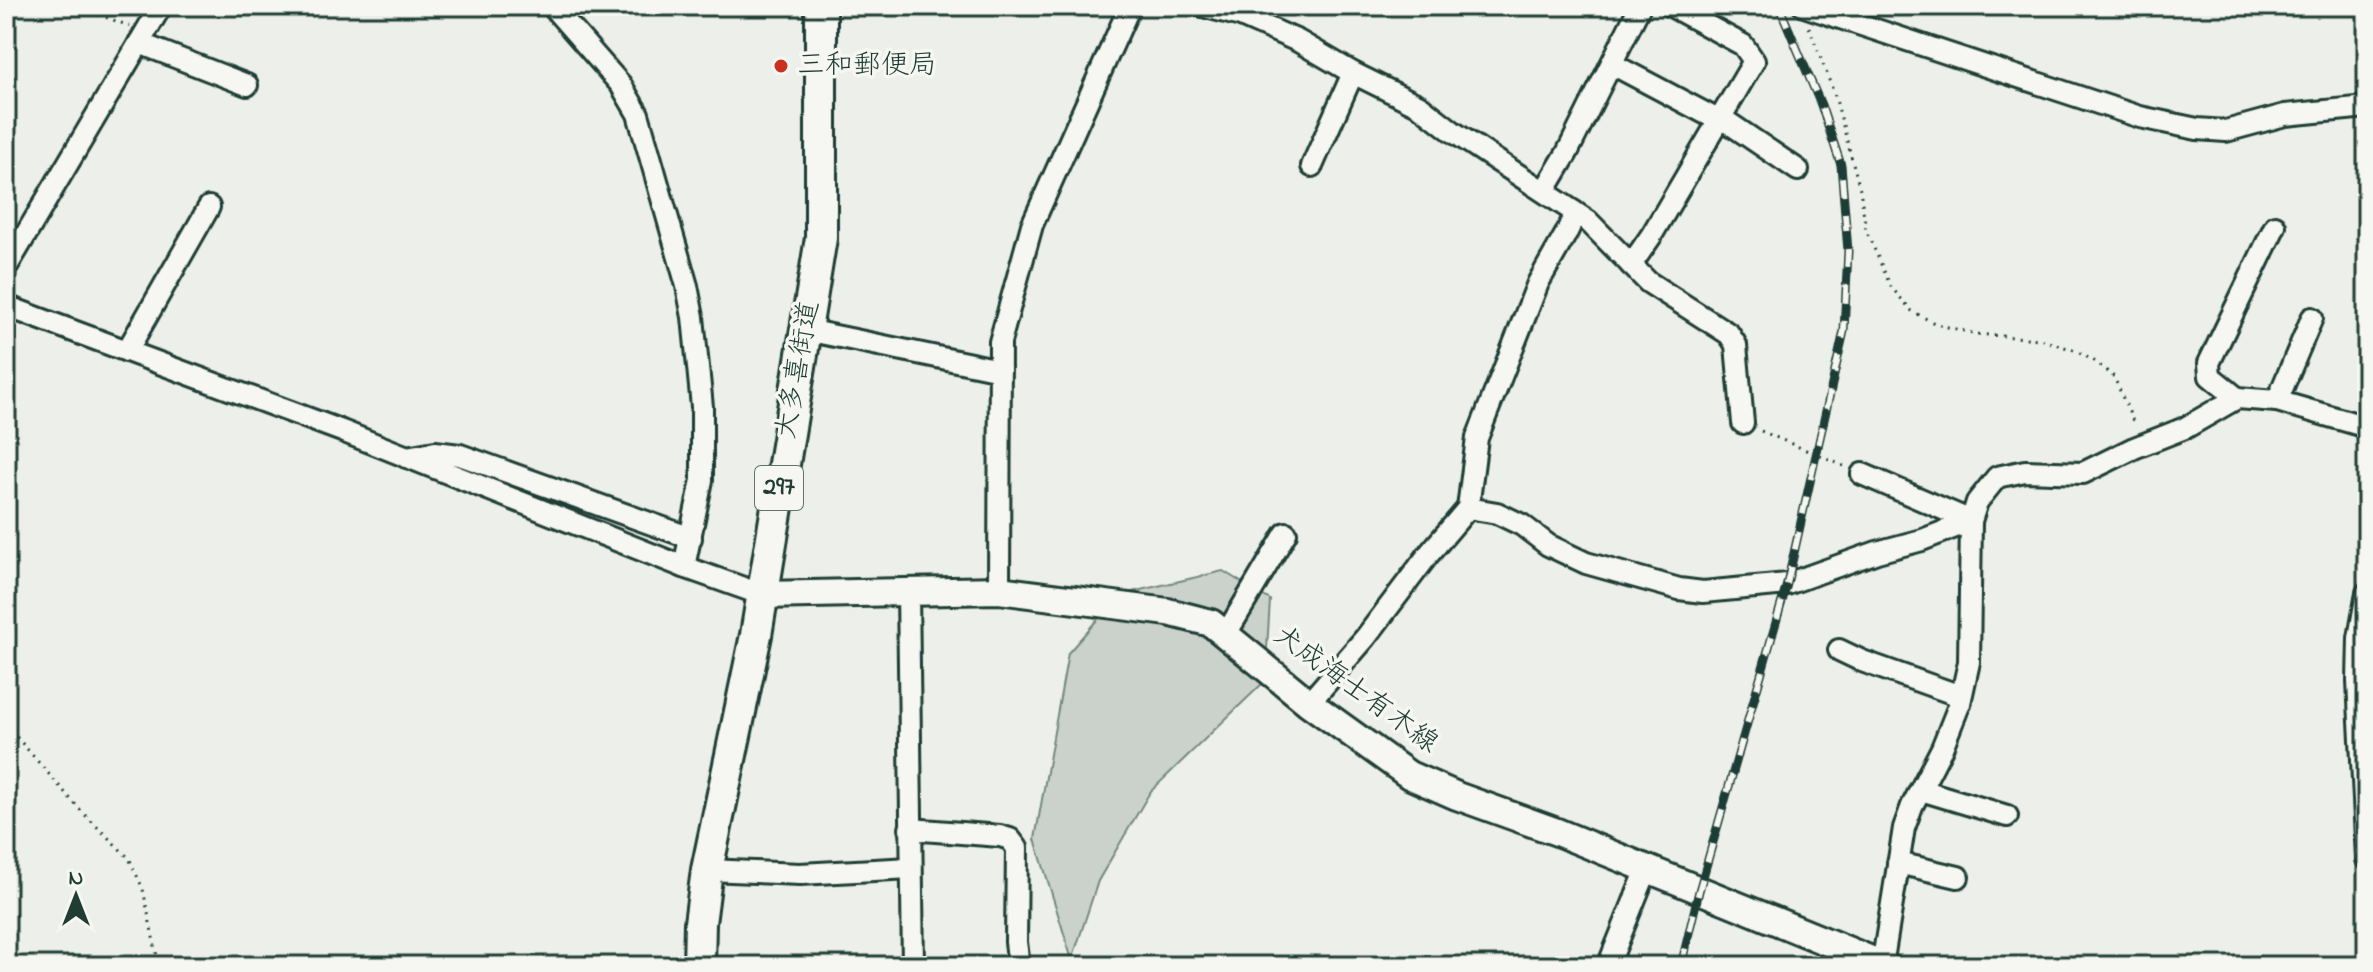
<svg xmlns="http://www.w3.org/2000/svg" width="2373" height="972" viewBox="0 0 2373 972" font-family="'Indie Flower','Klee One',sans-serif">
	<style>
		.green { fill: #cbd2cc; stroke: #758880; stroke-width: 2 }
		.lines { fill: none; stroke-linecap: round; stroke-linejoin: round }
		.minor-casing { stroke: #1f3d34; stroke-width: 26 }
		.major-casing { stroke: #1f3d34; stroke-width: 32 }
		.highway-casing { stroke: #1f3d34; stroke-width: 36 }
		.path { stroke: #1f3d34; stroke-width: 3; stroke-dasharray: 2 6; stroke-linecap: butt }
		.minor { stroke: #f6f6f2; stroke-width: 20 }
		.major { stroke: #f6f6f2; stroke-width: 26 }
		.highway { stroke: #f6f6f2; stroke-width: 30 }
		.rail-casing { stroke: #1f3d34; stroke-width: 9 }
		.rail { stroke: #f6f6f2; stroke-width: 6; stroke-dasharray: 18; stroke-linecap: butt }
		.poi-dot { fill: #c8321e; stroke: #f6f6f2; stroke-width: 3 }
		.labels { text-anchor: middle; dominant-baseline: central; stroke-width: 7; stroke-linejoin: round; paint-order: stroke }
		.shield { fill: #f6f6f2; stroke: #60746d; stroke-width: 2 }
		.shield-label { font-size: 26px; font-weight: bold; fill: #1f3d34 }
		.poi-label { font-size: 28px; fill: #1f3d34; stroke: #f6f6f2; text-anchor: start }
		.street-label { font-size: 28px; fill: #1f3d34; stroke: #f6f6f2 }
	</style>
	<rect width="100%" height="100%" fill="#edefea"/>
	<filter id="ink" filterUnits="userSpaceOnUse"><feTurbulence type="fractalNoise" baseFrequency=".0125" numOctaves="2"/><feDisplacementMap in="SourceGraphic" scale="16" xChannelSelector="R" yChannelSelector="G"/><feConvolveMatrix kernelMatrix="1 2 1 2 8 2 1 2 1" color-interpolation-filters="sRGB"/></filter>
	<g filter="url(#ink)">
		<polygon class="green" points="1223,571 1270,600 1265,681 1150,792 1098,881 1072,960 1035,839 1068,653 1119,595"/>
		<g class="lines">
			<g class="minor-casing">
				<g id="minor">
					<polyline points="552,6 621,85 638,114 687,286 693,317 702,407 702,480 684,567"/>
					<polyline points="1202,6 1241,16 1298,41 1353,73 1420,106 1452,131 1573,211 1573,219 1567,232 1538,283 1477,438 1468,508 1428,555 1366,637 1309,703"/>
					<polyline points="1804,6 2140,117 2197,129 2226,131 2285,115 2367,107"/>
					<polyline points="139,43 247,85"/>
					<polyline points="1612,64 1718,120"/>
					<polyline points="1720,117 1798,170"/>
					<polyline points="1312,166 1353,73"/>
					<polyline points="1545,190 1567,153 1640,6"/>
					<polyline points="1573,211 1588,221 1648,282 1729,334 1736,345 1743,423"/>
					<polyline points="1631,265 1651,236 1754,61 1743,45 1671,6"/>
					<polyline points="6,268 161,6"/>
					<polyline points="6,306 342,431 684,567 763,595"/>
					<polyline points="806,330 1000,370"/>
					<polyline points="127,351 209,207"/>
					<polyline points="2237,398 2210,376 2209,363 2275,226"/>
					<polyline points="2277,401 2312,318"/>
					<polyline points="406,457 435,452 460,455 691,538"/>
					<polyline points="1862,474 1971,521"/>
					<polyline points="1468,508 1497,513 1522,525 1548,545 1586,563 1679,589 1703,592 1787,584 1877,552 1922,540 1971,521"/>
					<polyline points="999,590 1000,342 1032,225 1130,6"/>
					<polyline points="908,591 913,966"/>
					<polyline points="2367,593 2359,638 2358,681 2367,859"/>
					<polyline points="1226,634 1286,533"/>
					<polyline points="1839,650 1862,661 1952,693 1958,697 1960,703 1942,748 1912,806 1904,828 1882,966"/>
					<polyline points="1960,703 1969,662 1971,521 1977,502 1997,477 2025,471 2083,473 2134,448 2185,428 2237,398 2277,401 2367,427"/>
					<polyline points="1921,790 2007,816"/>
					<polyline points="910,829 1000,836 1010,839 1017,848 1016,942 1019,966"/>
					<polyline points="1898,863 1958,877"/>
					<polyline points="707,870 800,874 911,868"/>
					<polyline points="1608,966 1647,869"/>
				</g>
			</g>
			<g class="major-casing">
				<polyline id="major" points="763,595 999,590 1168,612 1211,623 1309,703 1409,775 1457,796 1557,832 1886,966"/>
			</g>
			<g class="highway-casing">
				<polyline id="highway" points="699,966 700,923 707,870 756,635 821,238 821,6"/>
			</g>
			<g class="path">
				<polyline points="76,6 129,26"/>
				<polyline points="1809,27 1835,96 1860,189 1866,230 1891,287 1912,311 1936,324 1976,334 2039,339 2074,350 2096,362 2114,377 2135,426"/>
				<polyline points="1761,431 1846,467"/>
				<polyline points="6,725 82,812 129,858 143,889 159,966"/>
			</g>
			<use href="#minor" class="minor"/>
			<use href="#major" class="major"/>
			<use href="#highway" class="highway"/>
			<g class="rail-casing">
				<polyline id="rail" points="1681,966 1699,891 1787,584 1844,331 1848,251 1841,165 1821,105 1779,6"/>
			</g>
			<use href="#rail" class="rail"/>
		</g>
	</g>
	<circle class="poi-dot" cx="781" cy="66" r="8"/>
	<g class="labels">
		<rect class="shield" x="755" y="466" width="48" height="44" rx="6"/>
		<g class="shield-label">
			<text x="779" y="488">297</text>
		</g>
		<g class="poi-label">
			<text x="797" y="66">三和郵便局</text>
		</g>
		<g class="street-label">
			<text transform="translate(799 370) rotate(-80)">大多喜街道</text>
			<text transform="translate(1355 690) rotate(36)">犬成海士有木線</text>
		</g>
	</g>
	<rect width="2373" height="972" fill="none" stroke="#f6f6f2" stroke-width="32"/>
	<rect x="16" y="16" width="2341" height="940" fill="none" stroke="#1f3d34" stroke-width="3" filter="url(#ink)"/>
	<g transform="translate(76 896)" stroke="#f6f6f2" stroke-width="6" paint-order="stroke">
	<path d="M0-6L14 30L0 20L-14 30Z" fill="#1f3d34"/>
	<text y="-12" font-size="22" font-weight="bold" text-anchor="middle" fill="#1f3d34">N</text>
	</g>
</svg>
